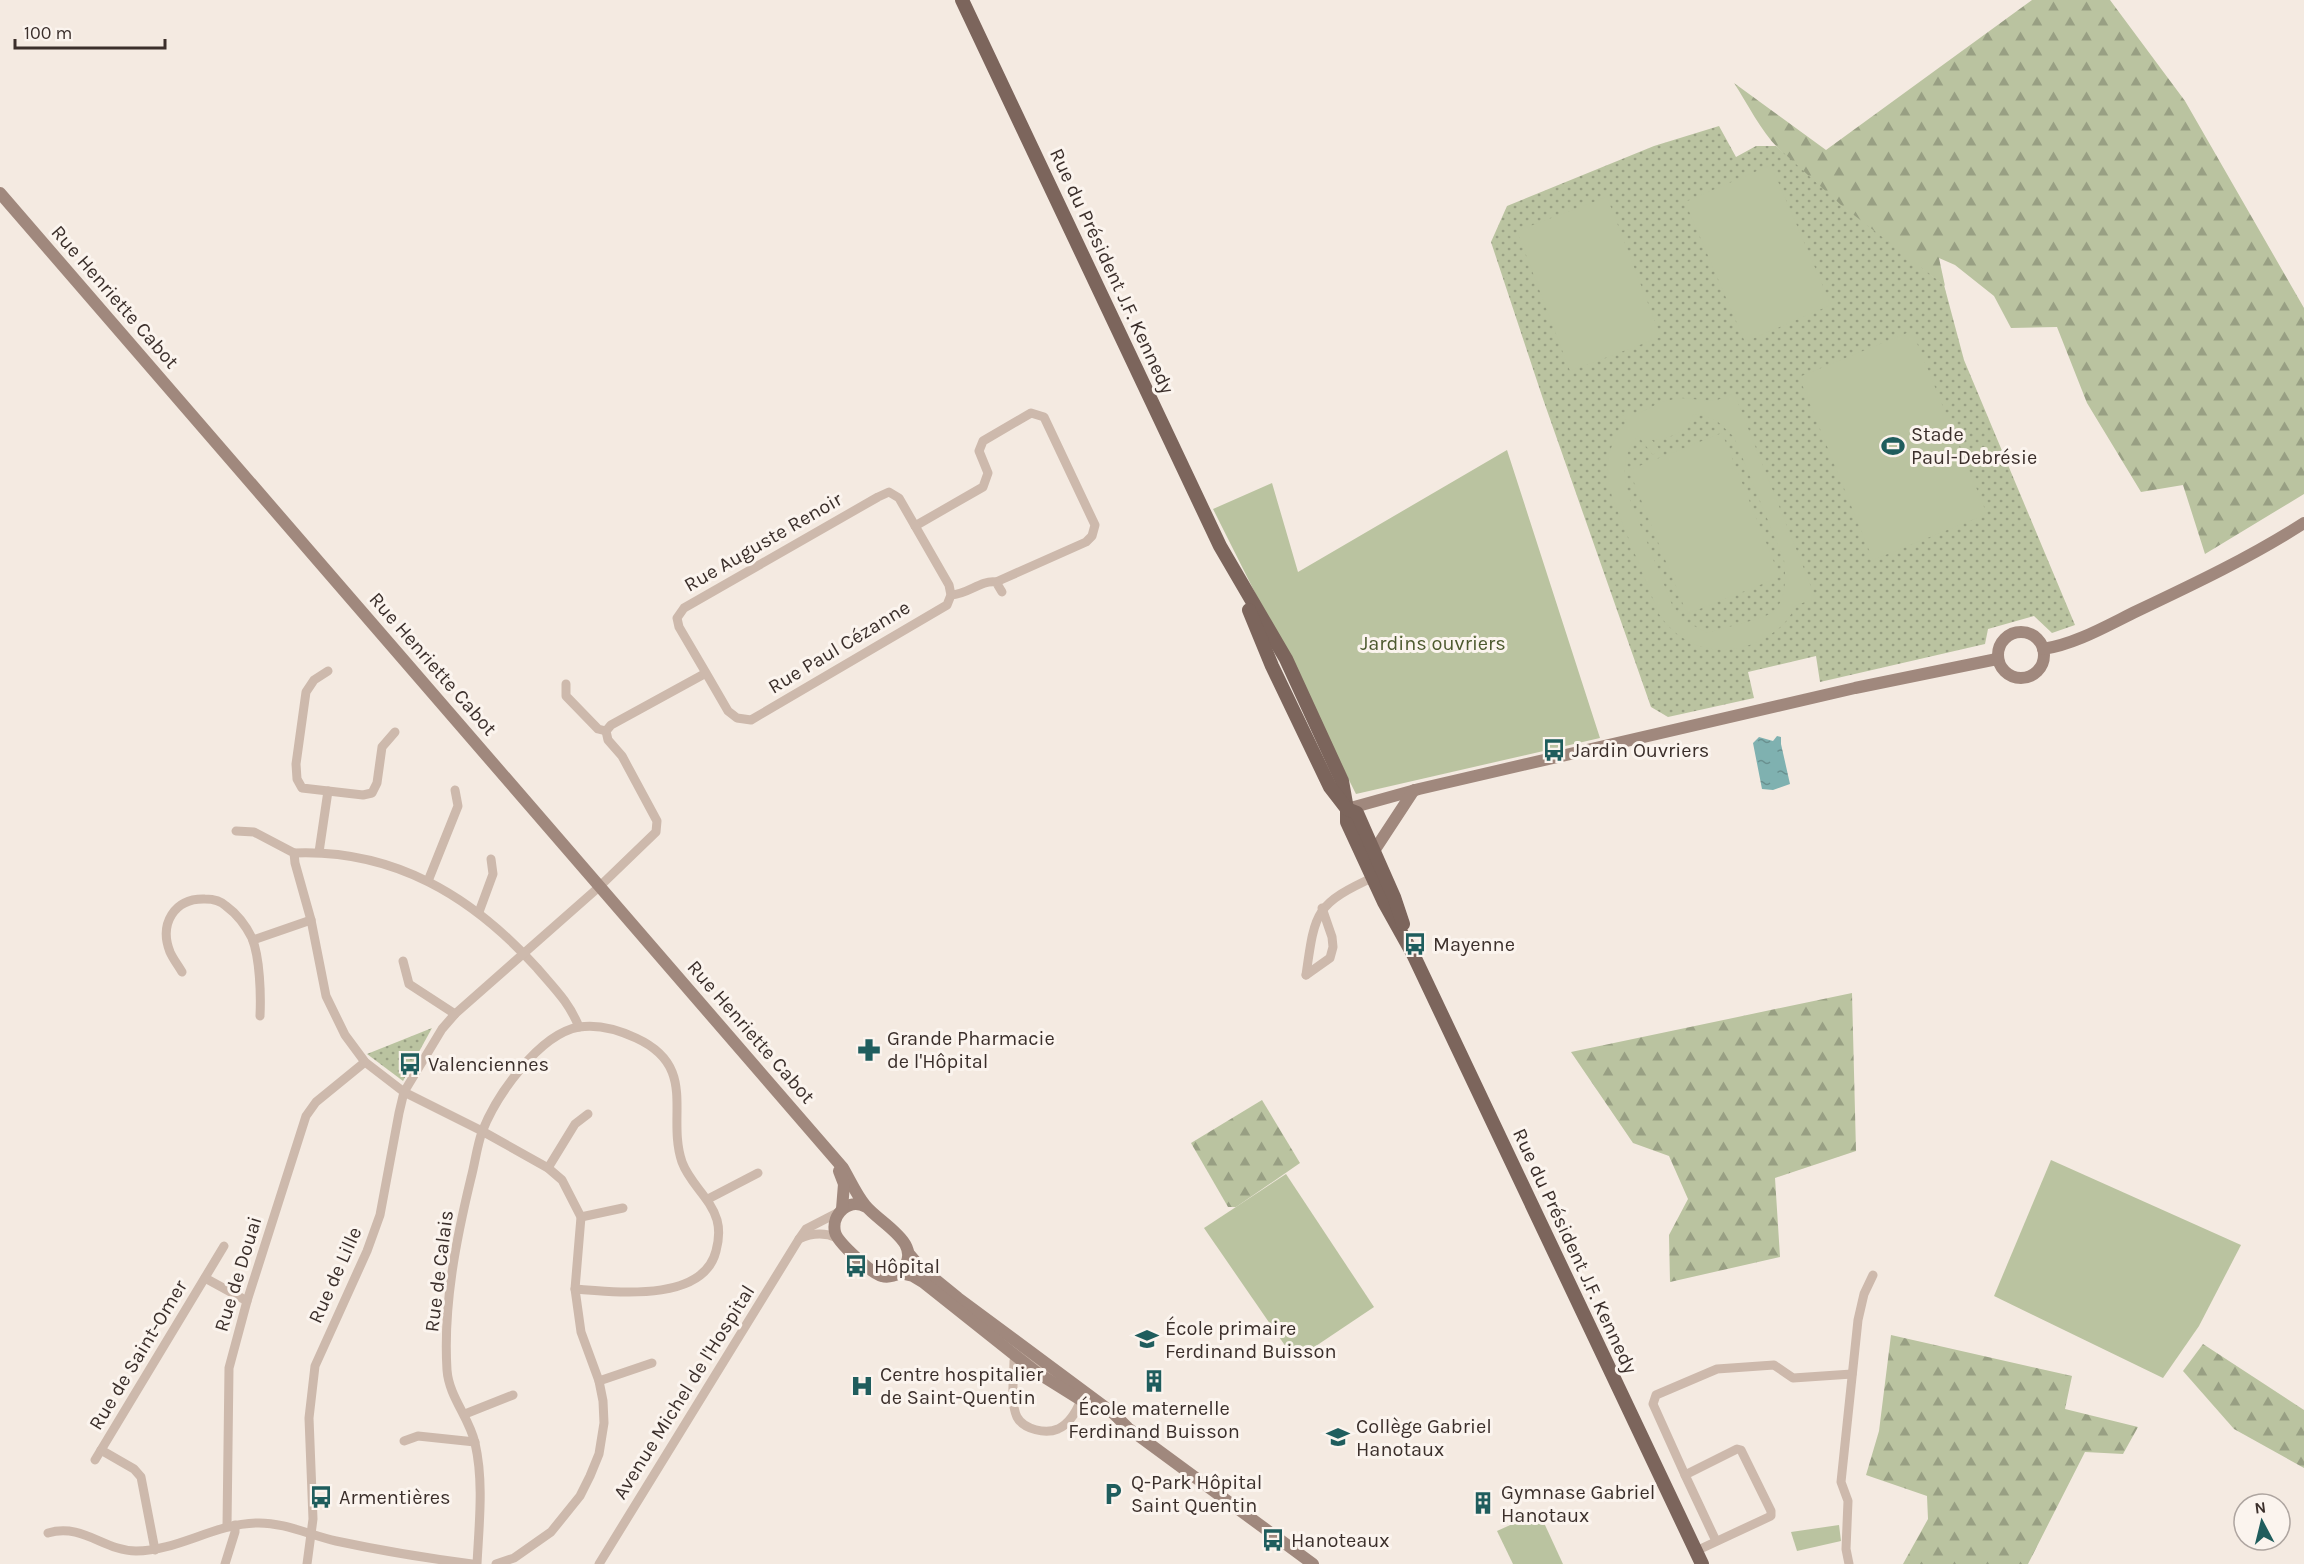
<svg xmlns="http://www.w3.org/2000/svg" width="2304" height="1564" viewBox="0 0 2304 1564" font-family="Karla,sans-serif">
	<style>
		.forest { fill: url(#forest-firs) }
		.park { fill: url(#park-dots) }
		.garden { fill: #bac3a0; fill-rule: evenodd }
		.water { fill: url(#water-ripples) }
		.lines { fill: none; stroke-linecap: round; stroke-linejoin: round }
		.street { stroke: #cdb9ac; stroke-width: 9 }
		.secondary { stroke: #a0887d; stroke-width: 12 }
		.primary { stroke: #7c655c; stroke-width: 14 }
		.labels { text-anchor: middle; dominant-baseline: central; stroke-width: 6; stroke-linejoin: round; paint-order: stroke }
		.street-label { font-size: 20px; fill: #3b2f2b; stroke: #fbf4ee }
		.poi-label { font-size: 20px; fill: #3b2f2b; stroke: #fbf4ee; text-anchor: start }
		.park-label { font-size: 20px; fill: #4c592e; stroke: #fbf4ee }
	</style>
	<defs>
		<pattern id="forest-firs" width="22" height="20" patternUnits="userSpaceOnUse" patternTransform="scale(1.5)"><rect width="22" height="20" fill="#bac3a0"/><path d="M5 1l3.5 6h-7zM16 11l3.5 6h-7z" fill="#989f83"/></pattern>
		<pattern id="park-dots" width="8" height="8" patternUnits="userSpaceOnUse" patternTransform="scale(1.5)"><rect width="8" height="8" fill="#bac3a0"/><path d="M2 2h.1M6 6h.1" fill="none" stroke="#989f83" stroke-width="1.8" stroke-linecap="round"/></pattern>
		<pattern id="water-ripples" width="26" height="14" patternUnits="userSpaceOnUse" patternTransform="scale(1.5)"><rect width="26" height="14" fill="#7fb1b0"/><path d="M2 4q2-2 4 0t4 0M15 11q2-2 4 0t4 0" fill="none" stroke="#69908f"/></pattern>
	</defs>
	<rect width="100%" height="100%" fill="#f4eae1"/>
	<g class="forest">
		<path d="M2032 0H2110L2185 101 2304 308V494L2205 554 2183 485 2141 492 2087 403 2057 327 2011 328 1994 296 1955 265 1939 258 1945 286C1887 243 1828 199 1778 148 1761 131 1747 103 1734 83L1826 150Z"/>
		<polygon points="1852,993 1856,1151 1775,1178 1780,1257 1670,1282 1669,1235 1688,1199 1669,1156 1633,1143 1571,1052"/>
		<polygon points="1262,1100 1300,1163 1236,1207 1228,1207 1191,1143"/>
		<polygon points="1891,1335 2072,1376 2065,1409 2138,1427 2123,1454 2085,1452 2028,1564 1903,1564 1928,1519 1927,1496 1866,1475 1879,1431"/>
		<polygon points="2203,1344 2304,1410 2304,1468 2234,1429 2183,1371"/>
	</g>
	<g class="park">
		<polygon points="1719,126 1736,157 1756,146 1776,146 1841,205 1944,285 1964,360 2075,625 2052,633 2034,616 1988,629 1985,644 1820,682 1816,656 1748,672 1754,698 1668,717 1651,707 1543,399 1491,242 1507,206 1654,146"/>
		<polygon points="432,1028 403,1081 367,1054"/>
	</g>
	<g class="garden">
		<polygon points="1771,165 1831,305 1745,342 1685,202"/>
		<polygon points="1607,197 1661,337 1570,371 1517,231"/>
		<polygon points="1912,331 1987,514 1873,560 1799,377"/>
		<path d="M1734 393 1816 599C1810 601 1799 603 1794 607 1792 610 1792 613 1790 616 1786 622 1780 628 1774 632 1735 661 1685 654 1659 614L1612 497 1607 474 1609 453 1616 436 1627 421 1622 414 1628 410 1634 416 1661 402 1680 398 1715 401ZM1693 414 1705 416 1717 421 1734 437 1784 560C1786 577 1787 602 1771 613 1763 619 1719 629 1707 633L1687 622 1673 607 1627 492C1623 470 1623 453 1638 436L1653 455 1660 450 1652 440C1668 439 1690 432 1693 414Z"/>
		<polygon points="1722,433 1780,577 1687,614 1629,470"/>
		<polygon points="1507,450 1600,738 1356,794 1213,509 1272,483 1298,572"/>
		<polygon points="2051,1160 2241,1245 2199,1326 2163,1378 1994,1296"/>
		<polygon points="1286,1174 1374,1307 1295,1360 1204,1228"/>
		<polygon points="1539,1512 1563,1564 1513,1564 1497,1531"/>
		<polygon points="1839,1525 1841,1541 1797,1551 1791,1532"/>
	</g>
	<polygon class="water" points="1777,736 1781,737 1781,744 1790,784 1773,790 1762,789 1753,743 1759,737 1773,741"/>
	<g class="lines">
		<g class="street">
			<polyline points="915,526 983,487 988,473 979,451 983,441 1031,413 1044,417 1095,525 1092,536 1086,542 996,582"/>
			<path d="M951 595C969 594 980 580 996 582L1002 592"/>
			<polyline points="328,671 314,680 306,692 296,764 297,779 302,788 363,795 372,793 377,783 382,747 395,732"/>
			<polyline points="566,684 566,696 598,729 606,731"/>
			<polyline points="236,831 254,832 294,853 295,863 311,920 326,996 345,1035 365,1062 404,1092 482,1131 548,1168 562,1180 581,1217 575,1289 581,1332 599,1381 603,1401 604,1423 599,1454 590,1476 580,1496 551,1532 514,1558 496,1564"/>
			<polyline points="319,852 328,791"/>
			<path d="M294 853C394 849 472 896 537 968 554 988 569 1002 579 1027"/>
			<polyline points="428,881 458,806 455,790"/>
			<polyline points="479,912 493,874 491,859"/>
			<polyline points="253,940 311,920"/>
			<polyline points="403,961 409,984 455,1014"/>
			<path d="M182 972C178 965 173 959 170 952 159 924 174 898 205 899 212 899 221 901 226 906 237 914 246 926 252 938 260 958 261 995 260 1016"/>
			<path d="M1306 975C1315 911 1315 904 1376 876"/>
			<polyline points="1306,975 1330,958 1333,947 1332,937 1322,908"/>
			<polyline points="548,1168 575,1124 588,1114"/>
			<polyline points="708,1199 758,1173"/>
			<polyline points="581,1217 623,1208"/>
			<path d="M799 1239C812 1233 824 1232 837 1238"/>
			<polyline points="205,1278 247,1301"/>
			<path d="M1055 1377 1020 1353 1014 1361C1014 1378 1010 1402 1017 1417 1024 1430 1046 1434 1058 1429 1069 1424 1077 1410 1081 1400"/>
			<polyline points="599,1381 652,1363"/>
			<polyline points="465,1414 513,1395"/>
			<polyline points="404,1441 418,1436 475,1442"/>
			<polyline points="101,1450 134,1469 141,1477 155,1550"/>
			<polyline points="95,1460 224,1246"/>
			<polyline points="1685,1475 1653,1404 1656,1395 1717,1369 1774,1365 1793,1378 1852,1374"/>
			<polyline points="227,1526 229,1368 247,1301 306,1116 316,1102 365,1062"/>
			<path d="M48 1533C83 1523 104 1551 136 1551 177 1551 214 1524 256 1523 283 1522 310 1535 336 1541 383 1551 425 1558 472 1564"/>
			<polyline points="1696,1551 1771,1516 1771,1511 1741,1450 1737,1449 1685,1475 1716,1541"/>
			<polyline points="225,1564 235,1532 235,1525"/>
			<polyline points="307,1564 313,1519 309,1418 315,1366 367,1251 380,1215 399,1113 404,1092 442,1029 455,1014 599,887 656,832 657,821 622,756 608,740 606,731 611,725 706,673 679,627 677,618 684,608 878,497 889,492 899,498 949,585 951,595 947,605 751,720 737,718 728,711 706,673"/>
			<path d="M477 1564C479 1524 484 1482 475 1443 469 1417 449 1397 447 1370 443 1306 456 1240 471 1178 475 1163 477 1146 482 1132 496 1096 539 1034 579 1027 598 1024 619 1030 636 1038 699 1067 666 1115 682 1162 690 1184 710 1197 717 1220 720 1231 719 1240 716 1251 703 1303 615 1292 575 1289"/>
			<polyline points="599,1564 799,1239 806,1229 839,1212"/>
			<polyline points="1849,1564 1846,1549 1848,1501 1841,1482 1858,1320 1864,1294 1873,1275"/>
		</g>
		<g class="secondary">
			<path d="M0 193 843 1168C850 1180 856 1194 865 1205 881 1225 927 1244 900 1273 894 1276 888 1278 882 1276 872 1274 837 1242 835 1232 831 1214 850 1197 866 1207"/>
			<circle cx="2021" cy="655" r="23"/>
			<path d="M2043 649C2076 644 2108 625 2137 611 2194 584 2251 557 2304 523"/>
			<polyline points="1347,809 1419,789 1855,688 1997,659"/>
			<polyline points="1374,851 1414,790"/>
			<polyline points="839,1171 844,1184 842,1209"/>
			<polyline points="909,1254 920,1267 958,1298 1113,1413 1128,1428 1313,1564"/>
			<polyline points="900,1273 913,1276 923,1282 1036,1372 1084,1402"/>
		</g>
		<g class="primary">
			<polyline points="962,0 1220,546 1286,659 1342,781 1347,809 1347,822 1384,902 1413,954 1702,1564"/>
			<polyline points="1249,610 1272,666 1330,787 1347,809 1357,813 1394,897 1403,924"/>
		</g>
	</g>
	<defs>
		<g id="stadium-bare" transform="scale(1.8)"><path d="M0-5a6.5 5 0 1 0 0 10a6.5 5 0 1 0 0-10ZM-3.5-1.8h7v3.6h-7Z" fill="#1f5d5d" stroke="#fbf4ee" stroke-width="2.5" paint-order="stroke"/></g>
		<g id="bus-bare" transform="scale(1.8)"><path d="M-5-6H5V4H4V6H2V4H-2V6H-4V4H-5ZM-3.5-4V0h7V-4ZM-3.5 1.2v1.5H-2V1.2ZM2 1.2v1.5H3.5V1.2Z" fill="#1f5d5d" stroke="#fbf4ee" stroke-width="2.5" paint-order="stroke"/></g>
		<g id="pharmacy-bare" transform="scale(1.8)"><path d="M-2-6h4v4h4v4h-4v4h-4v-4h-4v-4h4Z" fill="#1f5d5d" stroke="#fbf4ee" stroke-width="2.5" paint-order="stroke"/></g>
		<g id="school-bare" transform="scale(1.8)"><path d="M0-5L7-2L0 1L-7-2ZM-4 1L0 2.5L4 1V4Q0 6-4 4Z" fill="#1f5d5d" stroke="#fbf4ee" stroke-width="2.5" paint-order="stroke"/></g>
		<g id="building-bare" transform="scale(1.8)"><path d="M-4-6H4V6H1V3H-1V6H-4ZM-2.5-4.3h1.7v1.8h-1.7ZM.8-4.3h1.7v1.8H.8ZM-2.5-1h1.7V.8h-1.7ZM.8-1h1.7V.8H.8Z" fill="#1f5d5d" stroke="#fbf4ee" stroke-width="2.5" paint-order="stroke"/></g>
		<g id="hospital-bare" transform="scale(1.8)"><path d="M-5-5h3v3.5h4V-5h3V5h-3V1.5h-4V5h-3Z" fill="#1f5d5d" stroke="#fbf4ee" stroke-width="2.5" paint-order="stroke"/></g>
		<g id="parking-bare" transform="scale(1.8)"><path d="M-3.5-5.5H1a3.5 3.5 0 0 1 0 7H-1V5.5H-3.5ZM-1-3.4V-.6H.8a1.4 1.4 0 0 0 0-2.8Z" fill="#1f5d5d" stroke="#fbf4ee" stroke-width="2.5" paint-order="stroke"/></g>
	</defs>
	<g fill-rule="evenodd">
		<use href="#stadium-bare" x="1893" y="446"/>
		<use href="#bus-bare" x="1554" y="750"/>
		<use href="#bus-bare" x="1415" y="944"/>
		<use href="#pharmacy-bare" x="869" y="1050"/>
		<use href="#bus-bare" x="410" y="1064"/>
		<use href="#bus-bare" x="856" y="1266"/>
		<use href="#school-bare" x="1147" y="1339"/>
		<use href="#building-bare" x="1154" y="1381"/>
		<use href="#hospital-bare" x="862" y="1386"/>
		<use href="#school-bare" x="1338" y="1437"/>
		<use href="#parking-bare" x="1113" y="1494"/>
		<use href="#bus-bare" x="321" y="1497"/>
		<use href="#building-bare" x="1483" y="1503"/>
		<use href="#bus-bare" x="1273" y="1540"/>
	</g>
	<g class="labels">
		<g class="street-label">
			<text transform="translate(1112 271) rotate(65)">Rue du Président J.F. Kennedy</text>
			<text transform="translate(115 297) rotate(49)">Rue Henriette Cabot</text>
			<text transform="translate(763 542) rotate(-30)">Rue Auguste Renoir</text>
			<text transform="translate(839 647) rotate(-31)">Rue Paul Cézanne</text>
			<text transform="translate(433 664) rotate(49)">Rue Henriette Cabot</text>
			<text transform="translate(751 1032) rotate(49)">Rue Henriette Cabot</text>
			<text transform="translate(1575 1251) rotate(65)">Rue du Président J.F. Kennedy</text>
			<text transform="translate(439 1271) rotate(-83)">Rue de Calais</text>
			<text transform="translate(238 1274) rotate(-73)">Rue de Douai</text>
			<text transform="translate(335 1275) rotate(-66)">Rue de Lille</text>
			<text transform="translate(138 1355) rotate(-59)">Rue de Saint-Omer</text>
			<text transform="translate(684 1392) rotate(-58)">Avenue Michel de l'Hospital</text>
		</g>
		<g class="poi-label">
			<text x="1911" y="434">Stade<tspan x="1911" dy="23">Paul-Debrésie</tspan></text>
			<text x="1572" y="750">Jardin Ouvriers</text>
			<text x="1433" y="944">Mayenne</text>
			<text x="887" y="1038">Grande Pharmacie<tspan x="887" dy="23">de l'Hôpital</tspan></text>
			<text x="428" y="1064">Valenciennes</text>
			<text x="874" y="1266">Hôpital</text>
			<text x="1165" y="1328">École primaire<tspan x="1165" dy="23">Ferdinand Buisson</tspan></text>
			<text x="880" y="1374">Centre hospitalier<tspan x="880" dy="23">de Saint-Quentin</tspan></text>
			<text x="1154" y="1408" text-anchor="middle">École maternelle<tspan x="1154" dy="23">Ferdinand Buisson</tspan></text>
			<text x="1356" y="1426">Collège Gabriel<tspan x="1356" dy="23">Hanotaux</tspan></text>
			<text x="1131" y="1482">Q-Park Hôpital<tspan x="1131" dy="23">Saint Quentin</tspan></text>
			<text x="1501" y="1492">Gymnase Gabriel<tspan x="1501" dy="23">Hanotaux</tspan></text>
			<text x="339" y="1497">Armentières</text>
			<text x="1291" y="1540">Hanoteaux</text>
		</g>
		<g class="park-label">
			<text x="1433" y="643">Jardins ouvriers</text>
		</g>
	</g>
	<g transform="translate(2262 1522) rotate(353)"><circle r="28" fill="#fbf4ee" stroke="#aea5a0" stroke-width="1.5"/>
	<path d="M0-4.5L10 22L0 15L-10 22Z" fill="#1f5d5d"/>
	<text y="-9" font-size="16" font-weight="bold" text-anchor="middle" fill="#3b2f2b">N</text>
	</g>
	<path d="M15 39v9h150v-9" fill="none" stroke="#3b2f2b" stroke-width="3"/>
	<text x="24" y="39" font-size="18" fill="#3b2f2b" stroke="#fbf4ee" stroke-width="4.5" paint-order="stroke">100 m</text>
</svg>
